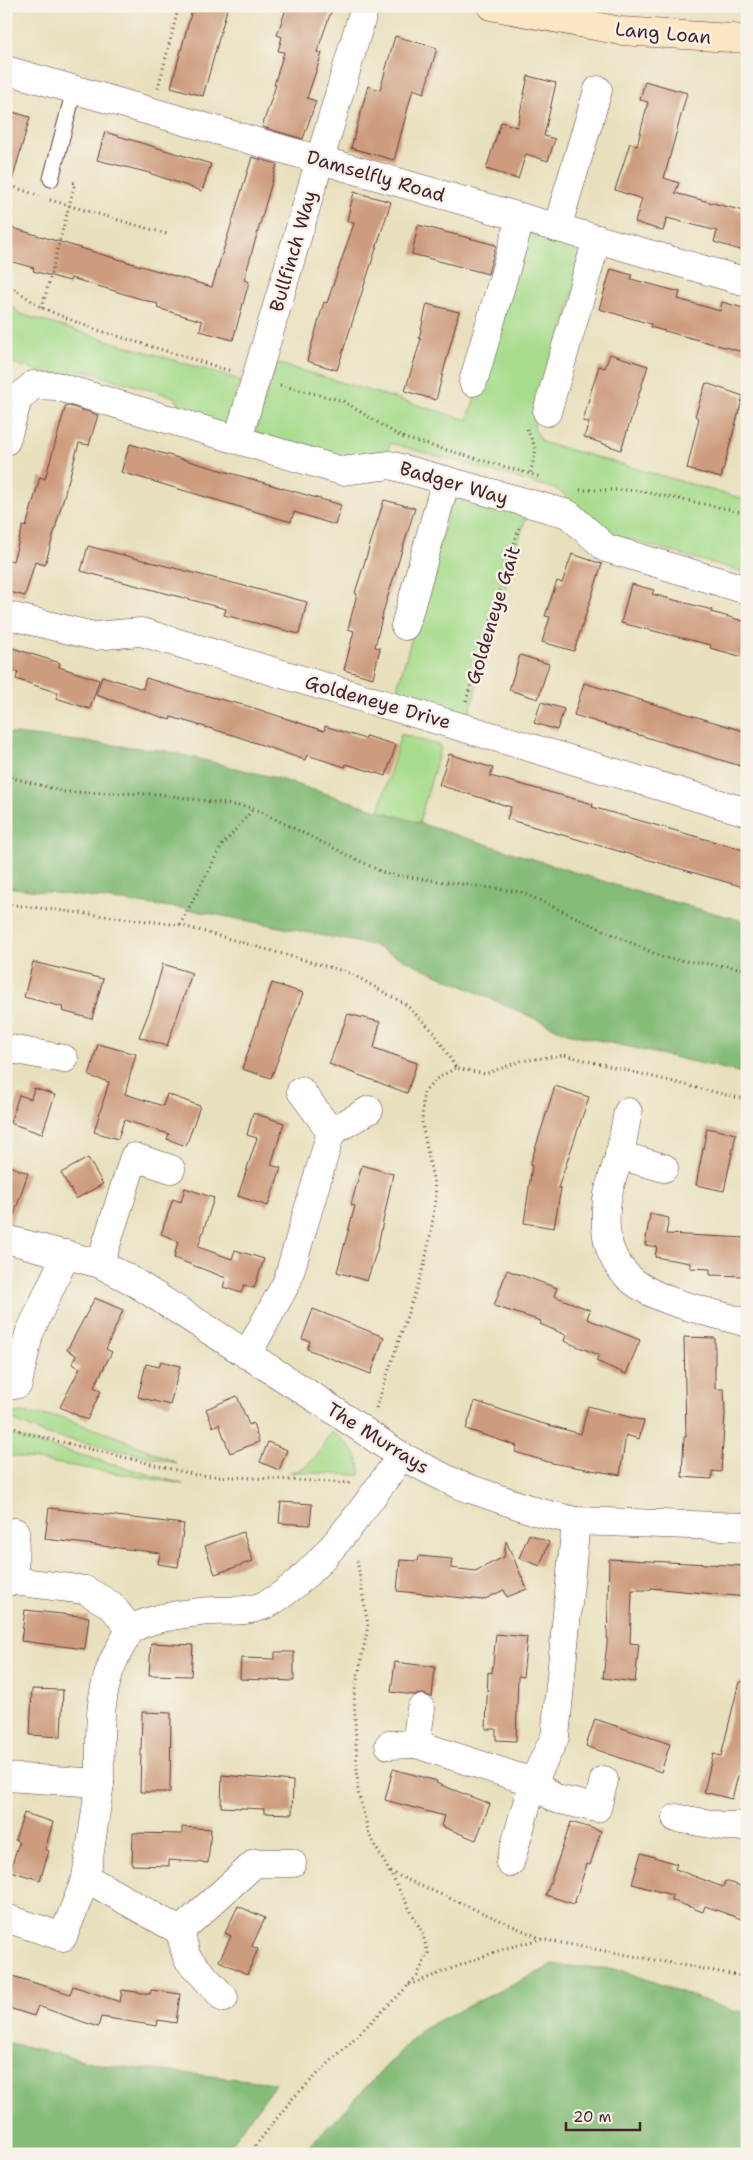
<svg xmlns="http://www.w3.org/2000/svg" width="753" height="2160" viewBox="0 0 753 2160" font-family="'Shantell Sans',sans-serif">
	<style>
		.green { fill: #a6dc8c; stroke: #787e5c }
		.forest { fill: #84bc78; stroke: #676e52 }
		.building { fill: #cd9b7d }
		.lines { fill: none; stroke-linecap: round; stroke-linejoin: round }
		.lane-casing { stroke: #623c41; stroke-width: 17 }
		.street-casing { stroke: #623c41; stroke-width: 29 }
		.secondary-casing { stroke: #623c41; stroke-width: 29 }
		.path { stroke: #623c41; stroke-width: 3; stroke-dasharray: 1 4; stroke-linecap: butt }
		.lane { stroke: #fff; stroke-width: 15 }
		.street { stroke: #fff; stroke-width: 28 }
		.secondary { stroke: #fce6c4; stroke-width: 28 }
		.labels { text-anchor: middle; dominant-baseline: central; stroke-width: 5; stroke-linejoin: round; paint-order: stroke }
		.street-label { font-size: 19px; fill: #4a1f2b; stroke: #f7f3e8 }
	</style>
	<rect width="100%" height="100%" fill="#f7f3e8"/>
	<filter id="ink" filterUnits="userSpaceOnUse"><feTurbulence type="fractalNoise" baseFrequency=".02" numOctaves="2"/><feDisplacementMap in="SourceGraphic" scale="10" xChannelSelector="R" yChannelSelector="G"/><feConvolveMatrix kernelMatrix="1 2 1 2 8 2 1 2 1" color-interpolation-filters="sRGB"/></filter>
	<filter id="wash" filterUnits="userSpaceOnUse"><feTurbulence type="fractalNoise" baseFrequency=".0096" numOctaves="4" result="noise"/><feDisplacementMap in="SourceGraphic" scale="20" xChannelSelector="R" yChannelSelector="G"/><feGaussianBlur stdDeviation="1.12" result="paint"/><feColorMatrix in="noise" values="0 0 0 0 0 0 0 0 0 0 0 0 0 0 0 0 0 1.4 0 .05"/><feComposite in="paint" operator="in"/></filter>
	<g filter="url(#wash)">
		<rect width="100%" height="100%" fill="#e8e0bd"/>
		<g class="green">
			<polygon points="523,231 586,249 534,427 542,442 747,500 747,573 609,534 559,490 390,443 387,454 346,459 255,433 276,363 468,420"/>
			<polygon points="6,300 20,314 240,380 227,425 184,413 175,397 81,370 77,382 6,361"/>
			<polygon points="455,491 527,513 469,714 396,692"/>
			<polygon points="401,734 441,746 419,823 379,811"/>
			<polygon points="6,1412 60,1417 115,1436 177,1463 44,1434 6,1417"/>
			<polygon points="6,1432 24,1439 183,1484 6,1455"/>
			<path d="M331 1432C348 1443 361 1454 360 1475L290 1472C312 1470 321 1448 331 1432Z"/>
		</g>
		<g class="forest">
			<polygon points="6,733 166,751 276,778 647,895 747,922 747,1074 567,1033 372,945 187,909 6,887"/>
			<polygon points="553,1965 618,1969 733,2011 747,2012 747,2154 302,2154 423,2028"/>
			<polygon points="6,2042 105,2065 276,2083 223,2154 6,2154"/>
		</g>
		<g id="blocks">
			<g class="building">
				<polygon points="193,6 228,6 203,96 171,87"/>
				<polygon points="287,6 333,6 317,52 322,53 307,98 316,101 303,139 262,127 276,85 274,85 284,52 278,51 282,37 277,35"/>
				<polygon points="395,36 437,48 424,93 413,89 394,160 351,148 368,86 380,90"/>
				<polygon points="528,76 556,83 544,136 555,139 548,161 526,154 518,179 486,169 501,122 517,127"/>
				<polygon points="645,81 687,93 664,178 679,183 675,193 747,212 747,252 714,242 717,231 667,218 663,231 635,222 642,199 615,190 630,143 637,146 648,102 640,100"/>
				<polygon points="6,110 30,117 12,181 6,180"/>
				<polygon points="105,132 211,164 202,191 146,172 97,160"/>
				<polygon points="252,157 277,164 244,280 249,282 233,340 200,331 202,321 157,308 158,304 71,278 70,281 33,271 34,268 6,260 6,226 212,287"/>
				<polygon points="354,192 391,202 337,370 307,361 324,302 327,303 354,223 347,221"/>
				<polygon points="418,225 496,245 488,274 412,254"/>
				<polygon points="611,269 632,275 631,279 680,292 678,299 720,311 722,302 747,309 747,353 650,327 651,324 599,309"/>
				<polygon points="427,304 459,312 436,400 405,391 421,339 419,338"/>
				<polygon points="610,354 648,366 621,450 584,437 589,423 583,421 591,391 599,366 605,368"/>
				<polygon points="706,383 743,396 721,478 687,469 699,418 695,416"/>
				<polygon points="66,405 98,415 89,445 79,443 45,565 35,562 25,596 6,591 6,559 13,561 23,526 26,527 40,477 45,479"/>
				<polygon points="130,444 341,505 335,525 294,512 291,522 121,472"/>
				<polygon points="384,500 415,508 384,609 375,647 380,648 373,678 344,670 354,631 348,629 357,594 355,593"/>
				<polygon points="88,546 307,602 299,634 224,615 226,609 81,571"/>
				<polygon points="572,554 602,564 574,651 542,642 550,617 545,616 557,581 562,583"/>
				<polygon points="631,584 654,590 652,594 712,610 711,612 747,622 747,658 710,648 711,645 621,623"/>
				<polygon points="6,646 60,663 59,667 99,680 90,709 56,698 58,693 16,679 18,672 6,668"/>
				<polygon points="520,655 549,664 538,699 509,690"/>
				<polygon points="102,676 143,689 146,678 188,691 251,707 324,731 325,726 365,739 366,736 396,745 386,776 346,764 345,767 307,755 305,760 236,736 171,717 170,720 96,695"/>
				<polygon points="584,683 747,732 747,768 574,715"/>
				<polygon points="541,702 564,709 557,730 534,723"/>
				<polygon points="449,754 493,768 490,776 593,804 592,807 747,851 747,888 507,819 511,807 439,785"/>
				<polygon points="33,962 103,979 92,1019 62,1011 63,1007 24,997"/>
				<polygon points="163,964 192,973 167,1046 139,1037 151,1007"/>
				<polygon points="272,983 303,993 271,1078 242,1069"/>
				<polygon points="348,1014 380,1022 374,1048 417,1063 407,1093 329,1064"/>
				<polygon points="98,1044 136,1054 125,1094 163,1106 167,1094 200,1106 186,1146 167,1139 169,1134 124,1120 118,1139 94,1132 109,1082 89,1076"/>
				<polygon points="555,1086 589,1097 558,1188 561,1188 554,1228 524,1223 532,1166 530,1165"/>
				<polygon points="34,1088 55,1095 42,1134 10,1123 19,1095 31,1099"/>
				<polygon points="253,1113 284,1123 271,1165 281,1168 268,1206 238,1196 257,1138 247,1135"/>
				<polygon points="707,1128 736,1134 724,1191 696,1185"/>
				<polygon points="88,1158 103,1184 76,1199 61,1173"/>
				<polygon points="6,1165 28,1173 11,1224 6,1224"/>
				<polygon points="362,1165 393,1174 377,1250 367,1281 337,1272 355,1206 351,1205"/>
				<polygon points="185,1188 214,1198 198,1247 232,1259 235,1250 264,1259 254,1288 244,1285 241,1293 223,1287 226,1278 174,1258 178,1241 161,1234 173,1199 181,1202"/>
				<polygon points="650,1214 669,1218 666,1234 747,1238 745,1276 710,1275 710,1269 690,1268 690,1263 655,1257 657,1247 645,1245"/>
				<polygon points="507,1270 557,1288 554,1296 590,1310 587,1319 640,1340 626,1374 596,1361 599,1355 564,1341 566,1335 540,1324 541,1321 494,1306"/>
				<polygon points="95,1298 123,1310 106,1349 112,1352 94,1387 101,1391 87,1420 60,1407 80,1368 72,1364 76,1355 67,1350"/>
				<polygon points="313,1309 384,1337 371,1374 307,1349 310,1341 302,1339"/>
				<polygon points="684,1337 715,1338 715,1389 724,1389 725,1414 721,1472 712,1471 712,1479 682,1477 684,1437 686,1437"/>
				<polygon points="161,1361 180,1366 170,1405 138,1397 146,1364 159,1367"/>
				<polygon points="237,1396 249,1425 253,1423 259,1442 230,1453 219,1424 213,1427 206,1409"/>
				<polygon points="475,1401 537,1422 581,1434 588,1406 644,1421 639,1439 626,1435 620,1475 552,1463 515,1452 517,1446 466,1429"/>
				<polygon points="268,1442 287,1450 279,1470 260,1462"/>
				<polygon points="281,1502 312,1504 310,1525 279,1523"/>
				<polygon points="49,1508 184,1524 178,1567 158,1564 160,1553 45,1539"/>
				<polygon points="243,1532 253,1561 215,1574 205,1546"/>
				<polygon points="529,1534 549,1542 540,1566 519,1558"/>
				<polygon points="506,1541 527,1589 507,1597 504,1590 483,1600 397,1591 400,1560 418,1561 419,1556 452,1559 451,1568 475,1571 504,1557"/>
				<polygon points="609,1559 747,1566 747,1597 651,1588 651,1590 632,1590 630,1643 639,1644 635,1682 603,1678 607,1644"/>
				<polygon points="25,1610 89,1617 85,1649 21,1641"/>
				<polygon points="496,1634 527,1637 523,1677 518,1676 516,1741 496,1740 496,1729 486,1729 488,1672 492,1673"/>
				<polygon points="151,1643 193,1645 191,1676 149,1675"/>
				<polygon points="275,1652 294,1652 294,1681 240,1679 241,1658 275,1659"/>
				<polygon points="395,1662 435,1667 432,1697 423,1694 414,1695 391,1692"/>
				<polygon points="739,1682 747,1682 747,1741 732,1799 704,1792 713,1754 721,1756"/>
				<polygon points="32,1689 63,1690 61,1737 30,1735"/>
				<polygon points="142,1712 171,1713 170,1792 140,1792"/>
				<polygon points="595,1719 670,1744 661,1772 586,1746"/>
				<polygon points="393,1769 437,1781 436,1783 490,1804 476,1840 441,1826 444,1816 385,1800"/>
				<polygon points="222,1775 293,1781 292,1814 264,1813 264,1809 221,1807"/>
				<polygon points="24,1813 53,1822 45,1850 49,1851 40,1880 10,1871 19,1842 15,1840"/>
				<polygon points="571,1822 601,1831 590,1865 587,1864 574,1904 546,1895"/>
				<polygon points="182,1827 211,1829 208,1863 169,1860 169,1866 132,1865 133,1833 182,1834"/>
				<polygon points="641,1853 677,1864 675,1869 723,1887 725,1881 747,1888 747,1921 705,1906 703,1912 671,1900 672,1895 632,1884"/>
				<polygon points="238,1906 265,1918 252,1946 258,1949 247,1974 219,1961 231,1936 225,1933"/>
				<polygon points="6,1974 70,1994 73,1986 120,2002 122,1990 150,1994 151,1990 180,1994 176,2023 158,2020 157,2026 101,2017 98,2027 38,2006 34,2016 6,2007"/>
			</g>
		</g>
	</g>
	<g filter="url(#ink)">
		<use href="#blocks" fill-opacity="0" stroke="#623c41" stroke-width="1"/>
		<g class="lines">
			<g class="lane-casing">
				<polyline id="lane" points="51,179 73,94 72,89"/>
			</g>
			<g class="street-casing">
				<g id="street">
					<polyline points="6,70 747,282"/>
					<polyline points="557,228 598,90"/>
					<polyline points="473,382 521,217"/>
					<polyline points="547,412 597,239"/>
					<polyline points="238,439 365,6"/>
					<polyline points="6,441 18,399 33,385 56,386 342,471 390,465 568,514 606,548 747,590"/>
					<polyline points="6,615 94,636 141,632 747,812"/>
					<polyline points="405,626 446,480"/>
					<polyline points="6,1053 11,1049 64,1059"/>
					<polyline points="301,1091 331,1132"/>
					<path d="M628 1112C625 1126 623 1142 619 1156 615 1171 609 1185 607 1200 594 1297 676 1301 747 1323"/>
					<polyline points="619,1155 664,1168"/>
					<polyline points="6,1239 100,1264 131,1280 323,1403 401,1456 459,1485 538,1512 576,1521 747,1527"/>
					<polyline points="100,1264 134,1157 171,1169"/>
					<polyline points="247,1355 287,1282 331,1132 369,1110"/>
					<polyline points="6,1387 18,1384 29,1334 66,1254"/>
					<polyline points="15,1532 14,1581 85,1590 111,1605 131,1630"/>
					<polyline points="416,1744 421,1709"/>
					<polyline points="389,1745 416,1744 533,1782 556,1799 597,1808 604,1780"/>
					<path d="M6 1777 100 1783C100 1736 96 1688 121 1646 124 1642 127 1634 131 1630 145 1619 182 1614 200 1612 221 1609 247 1614 267 1604 315 1579 370 1501 401 1456"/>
					<polyline points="676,1818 723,1826 747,1826"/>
					<polyline points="510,1863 533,1782 555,1737 576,1521"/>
					<polyline points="86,1878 180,1931 255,1863 292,1863"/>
					<polyline points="6,1918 63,1937 86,1878 100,1783"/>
					<polyline points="180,1931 187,1958 224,1998"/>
				</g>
			</g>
			<g class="secondary-casing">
				<polyline id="secondary" points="491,6 621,31 747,39"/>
			</g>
			<g class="path">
				<polyline points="158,88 179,6"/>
				<polyline points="6,184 39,196"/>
				<polyline points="50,200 167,234"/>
				<polyline points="6,283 42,308 91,328 231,371"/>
				<polyline points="42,308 75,183 70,181"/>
				<polyline points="280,385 343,401 401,437 541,477"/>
				<polyline points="527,429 536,449 530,475"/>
				<polyline points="580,490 635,490 747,513"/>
				<polyline points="466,701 519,528"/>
				<polyline points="6,776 65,792 159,794 253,808 386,874 521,892 664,958 747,969"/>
				<polyline points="6,904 180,925 350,973 405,1004 434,1032 456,1068 485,1074 521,1061 564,1055 747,1100"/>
				<polyline points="180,925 221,847 253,809"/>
				<polyline points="376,1408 424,1266 431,1232 436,1194 422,1124 423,1094 436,1079 456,1068"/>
				<polyline points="6,1424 25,1433 196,1475 351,1483"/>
				<polyline points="390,1872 540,1938"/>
				<polyline points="409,1985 500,1950 540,1939 747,1977"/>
				<polyline points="249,2154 292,2099 401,1993 417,1976 428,1953 422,1932 369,1834 358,1792 354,1695 368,1626 357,1560"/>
			</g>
			<use href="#lane" class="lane"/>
			<use href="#street" class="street"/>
			<use href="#secondary" class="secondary"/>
		</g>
	</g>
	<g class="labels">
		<g class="street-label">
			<text transform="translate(663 33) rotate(5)">Lang Loan</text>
			<text transform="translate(376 176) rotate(16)">Damselfly Road</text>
			<text transform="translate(293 251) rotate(-74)">Bullfinch Way</text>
			<text transform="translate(454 483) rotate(16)">Badger Way</text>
			<text transform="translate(493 615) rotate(-73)">Goldeneye Gait</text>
			<text transform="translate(378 702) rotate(16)">Goldeneye Drive</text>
			<text transform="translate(378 1438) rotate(32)">The Murrays</text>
		</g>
	</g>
	<rect width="753" height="2160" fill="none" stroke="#f7f3e8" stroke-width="25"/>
	<path d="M566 2122v8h74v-8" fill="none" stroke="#4a1f2b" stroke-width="2.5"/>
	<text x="573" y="2122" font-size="15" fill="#4a1f2b" stroke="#f7f3e8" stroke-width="4" paint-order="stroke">20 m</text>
</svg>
